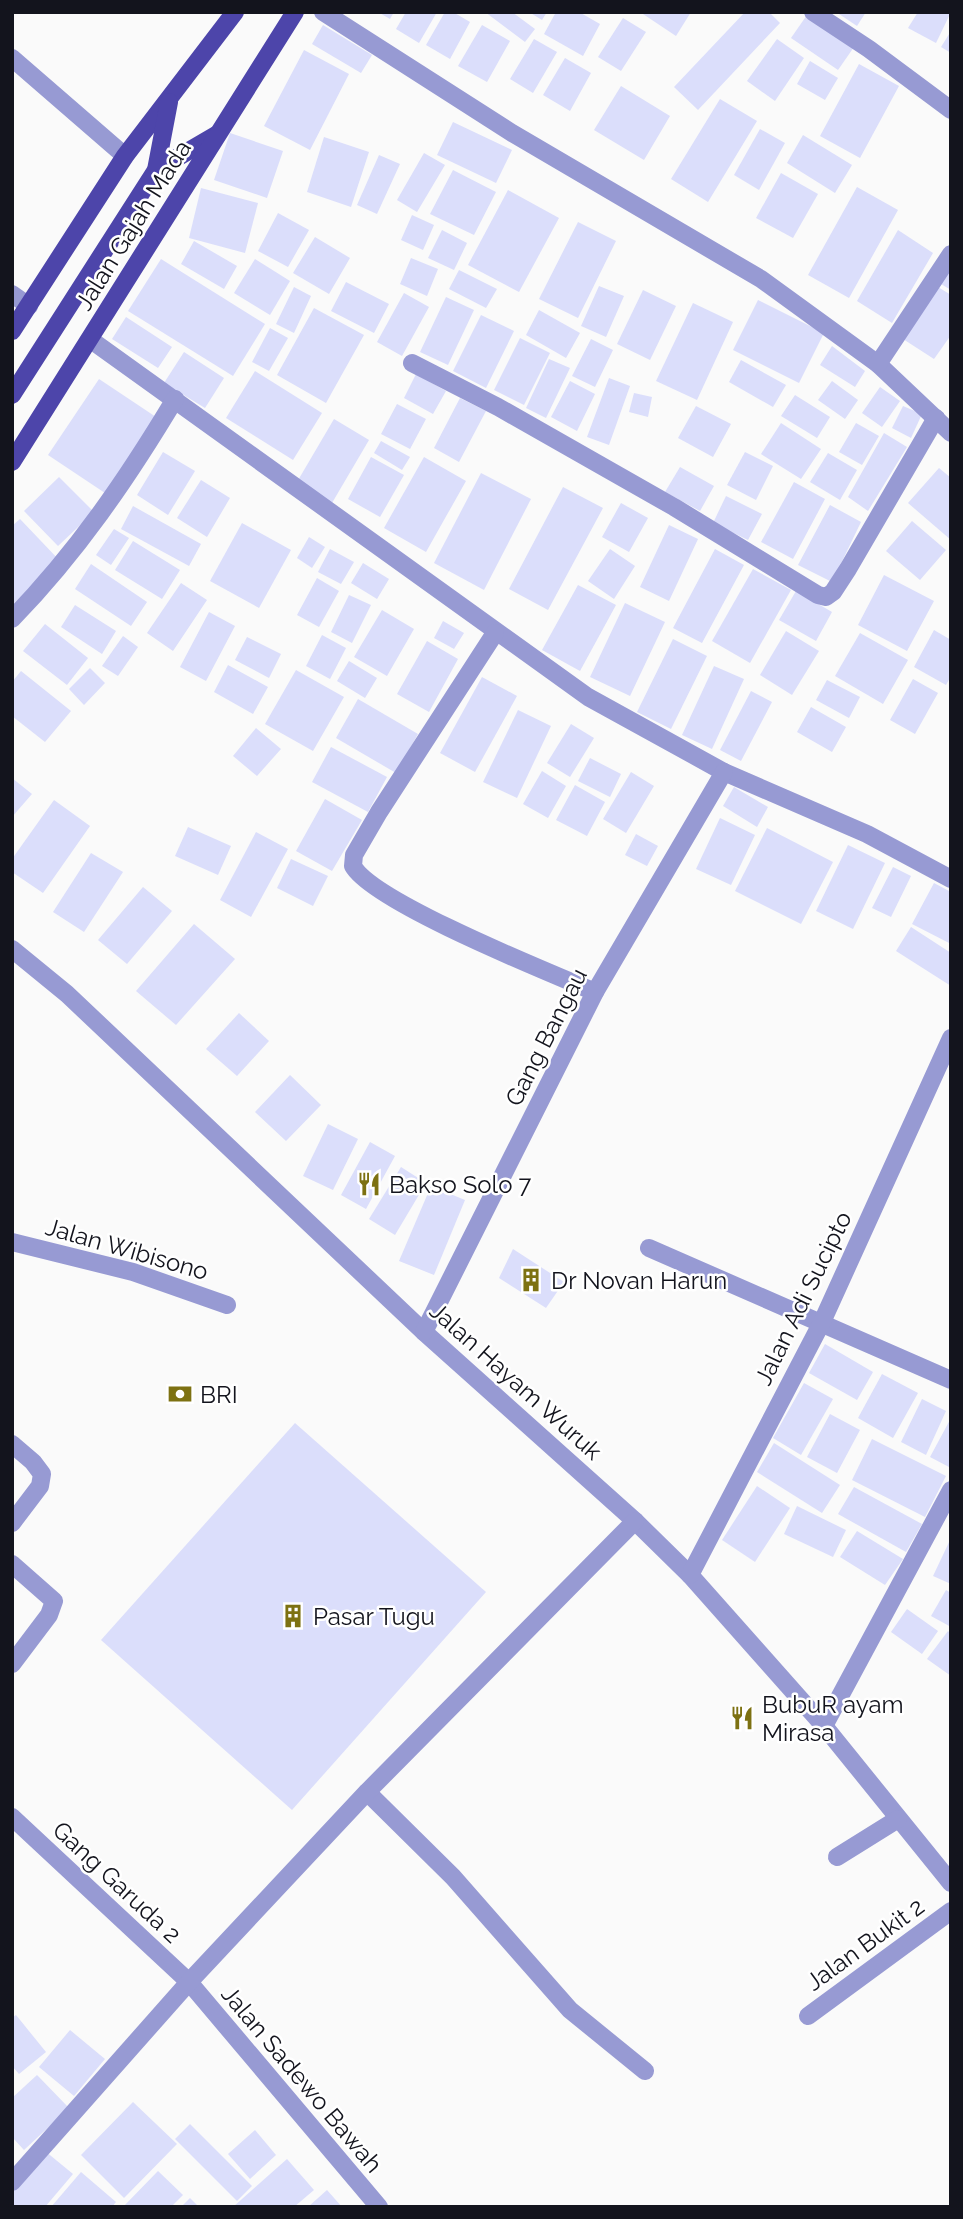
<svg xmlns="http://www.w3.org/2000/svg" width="963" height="2219" viewBox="0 0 963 2219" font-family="Raleway,sans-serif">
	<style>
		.building { fill: #dbdefb }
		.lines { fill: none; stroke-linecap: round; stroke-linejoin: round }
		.minor { stroke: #979ad3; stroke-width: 18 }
		.major { stroke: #4d45aa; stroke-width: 18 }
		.labels { text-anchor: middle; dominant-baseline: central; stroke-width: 5; stroke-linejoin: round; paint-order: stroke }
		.street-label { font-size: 24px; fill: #13141d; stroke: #fff }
		.poi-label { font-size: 24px; fill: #13141d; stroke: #fff; text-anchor: start }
	</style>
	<rect width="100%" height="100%" fill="#fafafa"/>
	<g class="building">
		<polygon points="378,12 394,12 390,19"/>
		<polygon points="406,12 437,12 419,43 396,29"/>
		<polygon points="445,12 453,12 470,22 450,59 426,45"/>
		<polygon points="485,12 512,12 535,29 525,42"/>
		<polygon points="529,12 547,12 542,20"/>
		<polygon points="556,12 579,12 600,24 583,56 544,34"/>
		<polygon points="640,12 691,12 676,36"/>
		<polygon points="745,12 769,12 780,23 698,110 674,87"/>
		<polygon points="836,12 866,12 857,26"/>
		<polygon points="918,12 951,12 936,43 908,28"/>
		<polygon points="807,15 854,47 838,70 791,38"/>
		<polygon points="623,18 646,32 621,71 598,57"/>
		<polygon points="323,25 372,55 361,73 312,44"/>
		<polygon points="482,25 510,41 487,82 458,66"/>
		<polygon points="951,31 951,53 941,47"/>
		<polygon points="534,39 557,52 533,93 510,79"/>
		<polygon points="777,39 804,58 775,101 747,81"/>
		<polygon points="304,50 349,74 310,150 264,126"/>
		<polygon points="565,58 591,73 570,111 543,95"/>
		<polygon points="810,61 838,78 825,100 797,84"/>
		<polygon points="859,64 899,86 860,158 820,136"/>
		<polygon points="621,86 670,116 644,160 594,130"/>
		<polygon points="720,99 757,121 708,202 671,179"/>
		<polygon points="453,122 512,150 496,183 437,155"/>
		<polygon points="760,129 785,143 759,190 734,175"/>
		<polygon points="230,133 283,151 267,198 214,180"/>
		<polygon points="803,135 852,165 835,193 787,163"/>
		<polygon points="324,137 369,152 351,207 307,192"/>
		<polygon points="424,153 445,165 417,212 397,200"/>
		<polygon points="379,155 400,164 377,214 357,205"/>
		<polygon points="453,170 496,192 474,235 430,214"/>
		<polygon points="781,173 818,194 793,238 756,218"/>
		<polygon points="857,187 898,210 849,298 808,275"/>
		<polygon points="201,188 258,203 245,253 189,238"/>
		<polygon points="508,190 559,218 519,292 468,265"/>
		<polygon points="278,213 309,230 288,267 258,251"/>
		<polygon points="412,215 434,225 423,250 401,240"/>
		<polygon points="578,222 616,241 578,318 539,299"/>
		<polygon points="442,230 467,243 454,270 428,258"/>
		<polygon points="898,230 933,253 892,323 857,301"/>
		<polygon points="315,237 350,258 329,294 293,273"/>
		<polygon points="194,241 237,266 224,289 181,264"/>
		<polygon points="411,258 438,269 427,296 400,284"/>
		<polygon points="161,259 265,324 233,376 128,311"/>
		<polygon points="255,259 290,281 270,315 234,293"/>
		<polygon points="951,268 951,290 941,284"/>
		<polygon points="459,270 497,289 486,308 449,289"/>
		<polygon points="346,282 389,304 374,333 331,311"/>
		<polygon points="599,286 624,296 606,337 581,326"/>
		<polygon points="294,287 311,296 294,333 276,324"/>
		<polygon points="938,287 951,295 951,335 934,359 903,339"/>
		<polygon points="643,290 676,306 650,360 617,344"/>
		<polygon points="404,293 429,307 402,356 377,342"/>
		<polygon points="446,297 474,310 448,365 420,352"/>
		<polygon points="758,300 824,333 799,383 733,350"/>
		<polygon points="693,303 733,322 697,400 656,381"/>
		<polygon points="314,308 364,335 326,403 277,375"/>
		<polygon points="539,310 580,333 566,358 526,335"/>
		<polygon points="481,315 514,331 486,388 453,371"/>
		<polygon points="126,317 172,347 158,368 112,339"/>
		<polygon points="270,328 288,338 269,371 252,362"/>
		<polygon points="520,338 550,353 524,405 494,390"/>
		<polygon points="591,339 613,350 595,387 572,376"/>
		<polygon points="832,346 865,371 855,387 820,365"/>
		<polygon points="184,352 224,378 205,408 164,383"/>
		<polygon points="549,359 570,368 546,418 526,408"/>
		<polygon points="741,360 786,385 773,407 729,382"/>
		<polygon points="255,371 322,413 293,460 226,418"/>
		<polygon points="416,374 446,391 433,414 404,398"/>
		<polygon points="609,378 630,386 609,445 587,437"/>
		<polygon points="99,379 156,417 105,493 48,455"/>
		<polygon points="570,381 595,394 577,431 551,417"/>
		<polygon points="832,381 858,400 845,419 818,400"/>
		<polygon points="880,387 900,401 882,427 862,413"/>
		<polygon points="634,393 652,397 648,417 629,412"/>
		<polygon points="795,395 830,417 817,438 781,416"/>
		<polygon points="460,398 486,411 459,462 434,448"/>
		<polygon points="397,404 426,419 410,449 381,434"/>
		<polygon points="696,406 731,424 713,457 678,438"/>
		<polygon points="903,406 922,414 911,438 892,428"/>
		<polygon points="334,419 369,440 332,503 297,482"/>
		<polygon points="781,423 821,449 801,479 761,454"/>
		<polygon points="856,423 879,436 862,465 839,452"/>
		<polygon points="884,433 907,447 868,511 848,497"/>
		<polygon points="381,441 410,457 402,470 374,453"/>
		<polygon points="163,452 195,471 168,515 137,495"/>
		<polygon points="745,452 773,466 756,500 727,485"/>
		<polygon points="828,453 857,470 840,500 810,482"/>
		<polygon points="371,457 404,475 380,517 348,499"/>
		<polygon points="424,457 466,481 426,552 384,528"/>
		<polygon points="680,467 714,486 700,511 665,492"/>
		<polygon points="939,468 951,478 951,540 908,503"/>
		<polygon points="481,473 531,499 484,590 434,563"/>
		<polygon points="59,477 94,512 58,546 24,511"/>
		<polygon points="201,480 230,498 207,537 177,518"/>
		<polygon points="794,482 825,499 793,559 761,542"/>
		<polygon points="563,487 603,508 548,610 509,589"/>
		<polygon points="726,496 762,514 748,540 713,523"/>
		<polygon points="621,503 648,518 629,552 602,537"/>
		<polygon points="830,505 861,522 832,582 798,565"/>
		<polygon points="133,506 201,544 189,566 121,529"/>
		<polygon points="20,519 60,561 12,605 12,526"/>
		<polygon points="912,521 946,550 920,580 886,551"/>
		<polygon points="242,523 291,550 259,608 210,581"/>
		<polygon points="669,525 698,539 669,601 640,587"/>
		<polygon points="114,529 129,538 111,565 96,555"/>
		<polygon points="309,537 325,547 312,568 297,558"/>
		<polygon points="133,541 180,570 162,599 115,570"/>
		<polygon points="330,549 354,562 341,584 318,572"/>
		<polygon points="610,549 635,566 614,599 588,581"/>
		<polygon points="715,549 744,565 702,643 673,628"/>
		<polygon points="363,563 389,579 377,599 351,583"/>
		<polygon points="91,564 147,602 131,626 75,589"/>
		<polygon points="753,569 791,590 750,663 712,641"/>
		<polygon points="884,575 934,601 907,651 858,625"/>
		<polygon points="317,578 339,591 319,627 297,615"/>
		<polygon points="181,583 207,600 173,651 147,633"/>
		<polygon points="578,585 616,605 580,671 542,650"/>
		<polygon points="796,591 832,612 816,641 779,620"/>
		<polygon points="349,595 371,605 352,643 331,632"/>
		<polygon points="625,603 665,622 630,696 590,677"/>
		<polygon points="75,605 116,631 102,654 61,627"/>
		<polygon points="382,610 414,629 387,676 354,657"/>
		<polygon points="209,612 235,626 206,681 180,667"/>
		<polygon points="443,621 464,633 454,649 434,638"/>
		<polygon points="45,624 88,658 67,685 23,651"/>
		<polygon points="934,630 951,640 951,676 946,685 914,667"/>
		<polygon points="786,631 819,651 792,695 760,675"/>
		<polygon points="860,633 908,660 883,704 835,676"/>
		<polygon points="322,635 346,648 330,679 306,666"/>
		<polygon points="123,636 138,647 118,676 102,666"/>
		<polygon points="247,637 281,654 269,678 235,660"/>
		<polygon points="673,639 707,656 671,729 637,712"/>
		<polygon points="427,641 458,659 429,712 397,694"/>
		<polygon points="349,661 377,678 365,698 337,681"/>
		<polygon points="228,665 268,687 253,714 214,692"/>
		<polygon points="714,666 744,679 712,749 682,735"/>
		<polygon points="90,668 105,683 84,705 69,689"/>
		<polygon points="296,670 344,697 313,751 265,724"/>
		<polygon points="21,671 71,711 45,742 12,716 12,682"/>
		<polygon points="482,677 517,696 475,772 440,753"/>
		<polygon points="913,679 938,693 915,734 890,720"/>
		<polygon points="827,680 860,697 849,718 816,700"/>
		<polygon points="751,691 772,702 741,761 720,750"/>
		<polygon points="358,699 418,734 396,773 336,738"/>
		<polygon points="811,707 846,727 832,752 797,732"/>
		<polygon points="518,710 551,726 517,798 483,782"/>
		<polygon points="571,724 594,738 570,777 547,763"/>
		<polygon points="256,728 281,749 257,776 233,756"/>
		<polygon points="331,747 387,777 368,812 312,782"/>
		<polygon points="590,758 621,774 610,797 578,781"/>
		<polygon points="542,771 566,786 548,818 523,804"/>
		<polygon points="631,772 654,786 626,833 603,819"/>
		<polygon points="12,778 32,794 12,817"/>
		<polygon points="575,785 605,802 587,836 556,820"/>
		<polygon points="734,787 768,807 757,827 723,806"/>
		<polygon points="325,799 362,820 332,871 296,851"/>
		<polygon points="54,800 90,826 43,893 12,872 12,859"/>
		<polygon points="720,818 755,835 731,885 696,869"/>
		<polygon points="188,827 231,846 218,875 175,856"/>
		<polygon points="767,828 833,862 801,924 735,891"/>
		<polygon points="256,832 288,849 251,917 220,900"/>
		<polygon points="636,834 658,846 647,866 625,855"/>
		<polygon points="848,845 885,863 853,929 816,911"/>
		<polygon points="91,853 123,872 84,932 53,912"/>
		<polygon points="291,859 328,876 313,906 277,888"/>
		<polygon points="893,867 911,876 891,917 872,908"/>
		<polygon points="934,883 951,892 951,944 912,924"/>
		<polygon points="143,887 172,911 127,964 98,940"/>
		<polygon points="194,924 235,959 176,1025 136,991"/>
		<polygon points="911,927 951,953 951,986 896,951"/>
		<polygon points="239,1013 269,1041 237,1076 206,1049"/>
		<polygon points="290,1075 321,1105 286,1141 255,1112"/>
		<polygon points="328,1124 358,1139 333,1190 303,1176"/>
		<polygon points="370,1142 395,1156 366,1209 341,1195"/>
		<polygon points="401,1167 426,1183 395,1235 369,1219"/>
		<polygon points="431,1186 465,1200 434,1275 399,1261"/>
		<polygon points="513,1249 564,1282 546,1308 499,1278"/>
		<polygon points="825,1344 873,1372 857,1400 809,1373"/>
		<polygon points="882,1374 918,1393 893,1438 858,1418"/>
		<polygon points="804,1383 833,1399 801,1455 773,1438"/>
		<polygon points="922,1399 946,1411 926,1455 901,1442"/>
		<polygon points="830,1414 860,1430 837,1473 807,1457"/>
		<polygon points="951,1418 951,1464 949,1467 930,1457"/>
		<polygon points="295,1423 486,1592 292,1810 101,1640"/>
		<polygon points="872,1439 946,1476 925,1517 852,1480"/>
		<polygon points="774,1443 840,1485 822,1513 757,1472"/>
		<polygon points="757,1486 790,1508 755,1562 722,1540"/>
		<polygon points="854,1487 922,1524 906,1552 838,1514"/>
		<polygon points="797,1506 846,1530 833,1557 784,1534"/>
		<polygon points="857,1531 903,1559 885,1585 840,1557"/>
		<polygon points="951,1538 951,1584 933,1576"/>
		<polygon points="946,1590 951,1593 951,1627 931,1616"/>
		<polygon points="907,1609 938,1631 922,1654 891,1632"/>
		<polygon points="948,1631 951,1634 951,1676 927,1659"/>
		<polygon points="16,2015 46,2052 19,2074 12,2066 12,2018"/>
		<polygon points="70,2030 105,2059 74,2096 39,2067"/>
		<polygon points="37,2075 69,2108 24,2150 12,2137 12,2098"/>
		<polygon points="133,2102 177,2144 124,2198 81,2155"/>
		<polygon points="190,2124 252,2186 237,2201 175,2139"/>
		<polygon points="255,2130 276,2155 250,2179 228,2154"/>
		<polygon points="45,2151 73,2174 45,2207 12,2207 12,2190"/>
		<polygon points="287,2159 314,2190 294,2207 233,2207"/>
		<polygon points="158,2171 183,2195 171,2207 123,2207"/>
		<polygon points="81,2172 116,2202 112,2207 51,2207"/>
		<polygon points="327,2190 342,2207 308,2207"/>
		<polygon points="190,2198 199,2207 181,2207"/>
	</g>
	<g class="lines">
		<g class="minor">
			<polyline points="323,12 512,133 761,279 878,364 951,433"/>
			<polyline points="813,12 869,49 951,110"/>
			<polyline points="12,58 125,156"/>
			<polyline points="12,294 29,306"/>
			<polyline points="91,340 588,697 724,772 867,834 951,879"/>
			<polyline points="412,363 498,407 674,507 818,595 826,597 833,592 848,569 936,418"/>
			<polyline points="878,364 951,254"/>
			<path d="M12 619C77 552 127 479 175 399"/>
			<path d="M495 633 379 812 354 855 353 866C373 902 548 972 595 992"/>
			<polyline points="12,949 67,994 424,1332 635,1521 690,1575 824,1726 951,1883"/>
			<polyline points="12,1242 133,1272 227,1305"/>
			<polyline points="649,1248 951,1380"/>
			<polyline points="424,1332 595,992 724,772"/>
			<polyline points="12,1444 33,1462 42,1474 40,1486 12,1523"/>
			<polyline points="12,1564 54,1601 49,1615 12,1664"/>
			<polyline points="690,1575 822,1322 951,1038"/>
			<polyline points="824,1726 951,1490"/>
			<polyline points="367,1792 453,1877 570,2010 645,2071"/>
			<polyline points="12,1817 189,1982 379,2207"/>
			<polyline points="837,1857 898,1819"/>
			<polyline points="808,2016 951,1911"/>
			<polyline points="12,2182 189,1982 367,1792 635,1521"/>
		</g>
		<g class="major">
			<polyline points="156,170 216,135"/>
			<polyline points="12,331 125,156 235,12"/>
			<polyline points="12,395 156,170 169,102"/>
			<polyline points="12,462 295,12"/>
		</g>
	</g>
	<defs>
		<g id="restaurant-bare" transform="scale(1.89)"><path d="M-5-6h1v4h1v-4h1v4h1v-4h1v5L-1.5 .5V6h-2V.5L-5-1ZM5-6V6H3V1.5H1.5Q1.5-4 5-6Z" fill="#7d7112" stroke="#fff" stroke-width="2.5" paint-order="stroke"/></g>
		<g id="building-bare" transform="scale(1.89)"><path d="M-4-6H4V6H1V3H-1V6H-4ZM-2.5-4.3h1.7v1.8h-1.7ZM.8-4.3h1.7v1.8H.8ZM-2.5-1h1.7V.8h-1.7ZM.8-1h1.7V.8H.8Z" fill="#7d7112" stroke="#fff" stroke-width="2.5" paint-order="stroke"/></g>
		<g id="bank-bare" transform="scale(1.89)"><path d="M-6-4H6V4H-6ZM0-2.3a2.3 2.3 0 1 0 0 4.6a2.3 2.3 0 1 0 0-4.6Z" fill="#7d7112" stroke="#fff" stroke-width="2.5" paint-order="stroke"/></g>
	</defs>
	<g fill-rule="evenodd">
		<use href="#restaurant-bare" x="369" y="1184"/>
		<use href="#building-bare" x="531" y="1280"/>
		<use href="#bank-bare" x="180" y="1394"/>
		<use href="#building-bare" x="293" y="1616"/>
		<use href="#restaurant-bare" x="742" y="1718"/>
	</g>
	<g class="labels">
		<g class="street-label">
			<text transform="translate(133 225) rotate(-58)">Jalan Gajah Mada</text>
			<text transform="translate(546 1037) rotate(-63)">Gang Bangau</text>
			<text transform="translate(127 1249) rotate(16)">Jalan Wibisono</text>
			<text transform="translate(803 1298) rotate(-64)">Jalan Adi Sucipto</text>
			<text transform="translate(516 1381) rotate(42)">Jalan Hayam Wuruk</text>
			<text transform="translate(117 1882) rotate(43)">Gang Garuda 2</text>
			<text transform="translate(865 1944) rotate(-36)">Jalan Bukit 2</text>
			<text transform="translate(302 2079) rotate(50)">Jalan Sadewo Bawah</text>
		</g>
		<g class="poi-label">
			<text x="389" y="1184">Bakso Solo 7</text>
			<text x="551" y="1280">Dr Novan Harun</text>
			<text x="200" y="1394">BRI</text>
			<text x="313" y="1616">Pasar Tugu</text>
			<text x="762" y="1704">BubuR ayam<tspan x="762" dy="28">Mirasa</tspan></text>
		</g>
	</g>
	<rect width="963" height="2219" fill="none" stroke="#13141d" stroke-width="28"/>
</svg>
